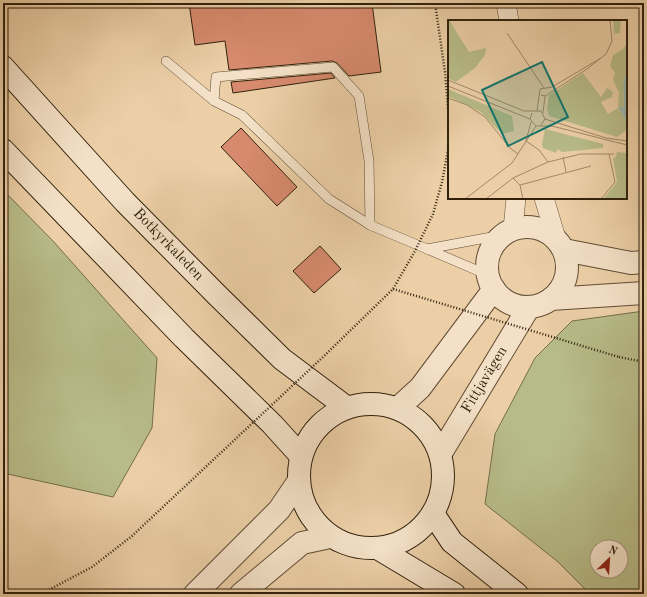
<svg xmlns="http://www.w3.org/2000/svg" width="647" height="597" viewBox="0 0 647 597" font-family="'Old Standard TT',serif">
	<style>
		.green { fill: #b7bb88; stroke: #746e4a; fill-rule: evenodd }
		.building { fill: #d78a6e; stroke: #31210c }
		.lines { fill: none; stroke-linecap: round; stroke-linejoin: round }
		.service-casing { stroke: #604c33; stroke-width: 10 }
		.minor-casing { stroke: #604c33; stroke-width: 20 }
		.tertiary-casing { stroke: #604c33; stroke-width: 24 }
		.secondary-casing { stroke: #31210c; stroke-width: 24 }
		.path { stroke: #31210c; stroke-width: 2.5; stroke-dasharray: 1 2; stroke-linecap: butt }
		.service { stroke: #f3e0c6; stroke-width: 9 }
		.minor { stroke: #f3e0c6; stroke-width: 19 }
		.tertiary { stroke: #f3e0c6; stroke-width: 22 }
		.secondary { stroke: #f3e0c6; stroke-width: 22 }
		.path-bridge { stroke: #31210c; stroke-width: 2.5; stroke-dasharray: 1 2; stroke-linecap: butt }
		.labels { text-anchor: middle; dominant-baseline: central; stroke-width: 3; stroke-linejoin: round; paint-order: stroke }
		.street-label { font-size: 15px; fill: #31210c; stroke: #f3e0c6 }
		.inset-road { fill: none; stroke: #a18969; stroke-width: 1 }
		.view { fill: #0f766e; fill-opacity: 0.15; stroke: #0f766e; stroke-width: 2 }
		.inset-edge { fill: none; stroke: #31210c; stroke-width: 2 }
	</style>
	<rect width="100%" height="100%" fill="#eccfa7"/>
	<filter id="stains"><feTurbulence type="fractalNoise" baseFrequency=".005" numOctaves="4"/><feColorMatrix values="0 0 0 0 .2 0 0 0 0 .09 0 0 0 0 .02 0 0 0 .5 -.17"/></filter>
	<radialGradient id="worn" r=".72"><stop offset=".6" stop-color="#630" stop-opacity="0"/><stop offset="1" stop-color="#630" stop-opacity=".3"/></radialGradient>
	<g class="green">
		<polygon points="3,190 53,241 157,358 152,428 113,497 3,473"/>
		<path d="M644 311V594H590L557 561 485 504 495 434 535 358 572 321ZM597 547H621V571H597Z"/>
	</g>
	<g class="building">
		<polygon points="189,3 372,3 381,72 349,76 337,63 332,61 229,70 225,41 195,45"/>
		<polygon points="331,73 335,78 233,93 231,82"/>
		<polygon points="241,128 297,187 277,206 221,147"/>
		<polygon points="320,246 341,269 314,293 293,271"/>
	</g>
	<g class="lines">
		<g class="service-casing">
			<g id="service">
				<polyline points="166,61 214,101 242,115 329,199 370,225 369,161 359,96 333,67 216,77 214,101"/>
				<polyline points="370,225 427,249"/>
				<polyline points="488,275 427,249 502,235"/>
			</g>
		</g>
		<g class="minor-casing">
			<g id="minor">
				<polyline points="506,3 509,21"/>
				<polyline points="544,198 556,238"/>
				<polyline points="513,229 516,198"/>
			</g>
		</g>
		<g class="tertiary-casing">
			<g id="tertiary">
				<circle cx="527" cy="267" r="40"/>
				<polyline points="564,250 631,263 644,262"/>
				<polyline points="551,299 644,293"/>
				<polyline points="398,408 420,388 494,289"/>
				<polyline points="441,453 529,307"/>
				<polyline points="195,594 279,510 298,482"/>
				<polyline points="241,594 302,543 330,537"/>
			</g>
		</g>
		<g class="secondary-casing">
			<g id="secondary">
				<polyline points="3,67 125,202 217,295 282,359 346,407"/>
				<polyline points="3,150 184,338 272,424 301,456"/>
				<circle cx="371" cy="476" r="72"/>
				<polyline points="434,515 452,542 517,594"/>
				<polyline points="379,549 454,594"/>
			</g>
		</g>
		<g class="path">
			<polyline points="435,3 445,72 449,119"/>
			<polyline points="619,357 644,362"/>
		</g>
		<use href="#service" class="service"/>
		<use href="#minor" class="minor"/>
		<use href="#tertiary" class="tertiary"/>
		<use href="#secondary" class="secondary"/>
		<g class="path-bridge">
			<polyline points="393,289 619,357"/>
			<polyline points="41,594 92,567 132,536 323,357 393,289 415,251 433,214 442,182 448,150 449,122"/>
		</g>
	</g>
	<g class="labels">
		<g class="street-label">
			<text transform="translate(168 245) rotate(46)">Botkyrkaleden</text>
			<text transform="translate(485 380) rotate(-59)">Fittjavägen</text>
		</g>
	</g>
	<g transform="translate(448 20)">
		<rect width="179" height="179" fill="#eccfa7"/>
		<path d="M1 0 21 32 38 28 37 35 27 48 8 62 0 58ZM165 0H173L172 13 166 14ZM179 23V50L175 64 176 87H170L171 73 165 59 167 53 162 46 165 35 175 29ZM135 53 153 77 159 68 165 72 164 77 153 82 160 94 170 88 179 102V110L169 117 101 96 99 89 101 75ZM0 69 64 96 66 111 54 114 33 92 0 76ZM97 109 155 124V128L114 132 110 129 108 133 100 130 95 128 94 124ZM169 132 179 133V179H155L169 162 165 138 168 137Z" fill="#b7bb88"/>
		<path d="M179 50V102L170 87H176L175 64Z" fill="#99b6ac"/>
		<path class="inset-road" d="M59 13 96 68M0 60 76 91H93L97 99 93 105M0 66 82 99M93 75 97 76 139 49 158 34 164 21 162 0M0 78 19 85 37 97 62 128 70 134M89 91 92 69 104 67 153 38M84 93 82 99 88 106H104L179 125M95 93 97 76M97 99 158 118 179 121M78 121 91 130 100 142M78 121 83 102M115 137 118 152M65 158 72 165 143 146M72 165 75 179M17 179 64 143 88 106M38 179 65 158 100 142 133 134H166M153 179 167 162 161 134"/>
		<path class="view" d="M94 42 120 97 60 126 34 70Z"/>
		<rect width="179" height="179" class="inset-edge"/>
	</g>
	<rect width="647" height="597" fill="none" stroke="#eccfa7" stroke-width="16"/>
	<rect x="4" y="4" width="639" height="589" fill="none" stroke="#31210c" stroke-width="2"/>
	<rect x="8" y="8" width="631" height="581" fill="none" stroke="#31210c"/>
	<g transform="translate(609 559) rotate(25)"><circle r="19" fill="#f3e0c6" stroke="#a5947c"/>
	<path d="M0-3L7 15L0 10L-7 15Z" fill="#8f2418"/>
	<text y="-6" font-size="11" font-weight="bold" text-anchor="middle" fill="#31210c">N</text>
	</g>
	<rect width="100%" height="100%" filter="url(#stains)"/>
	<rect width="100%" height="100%" fill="url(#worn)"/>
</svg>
